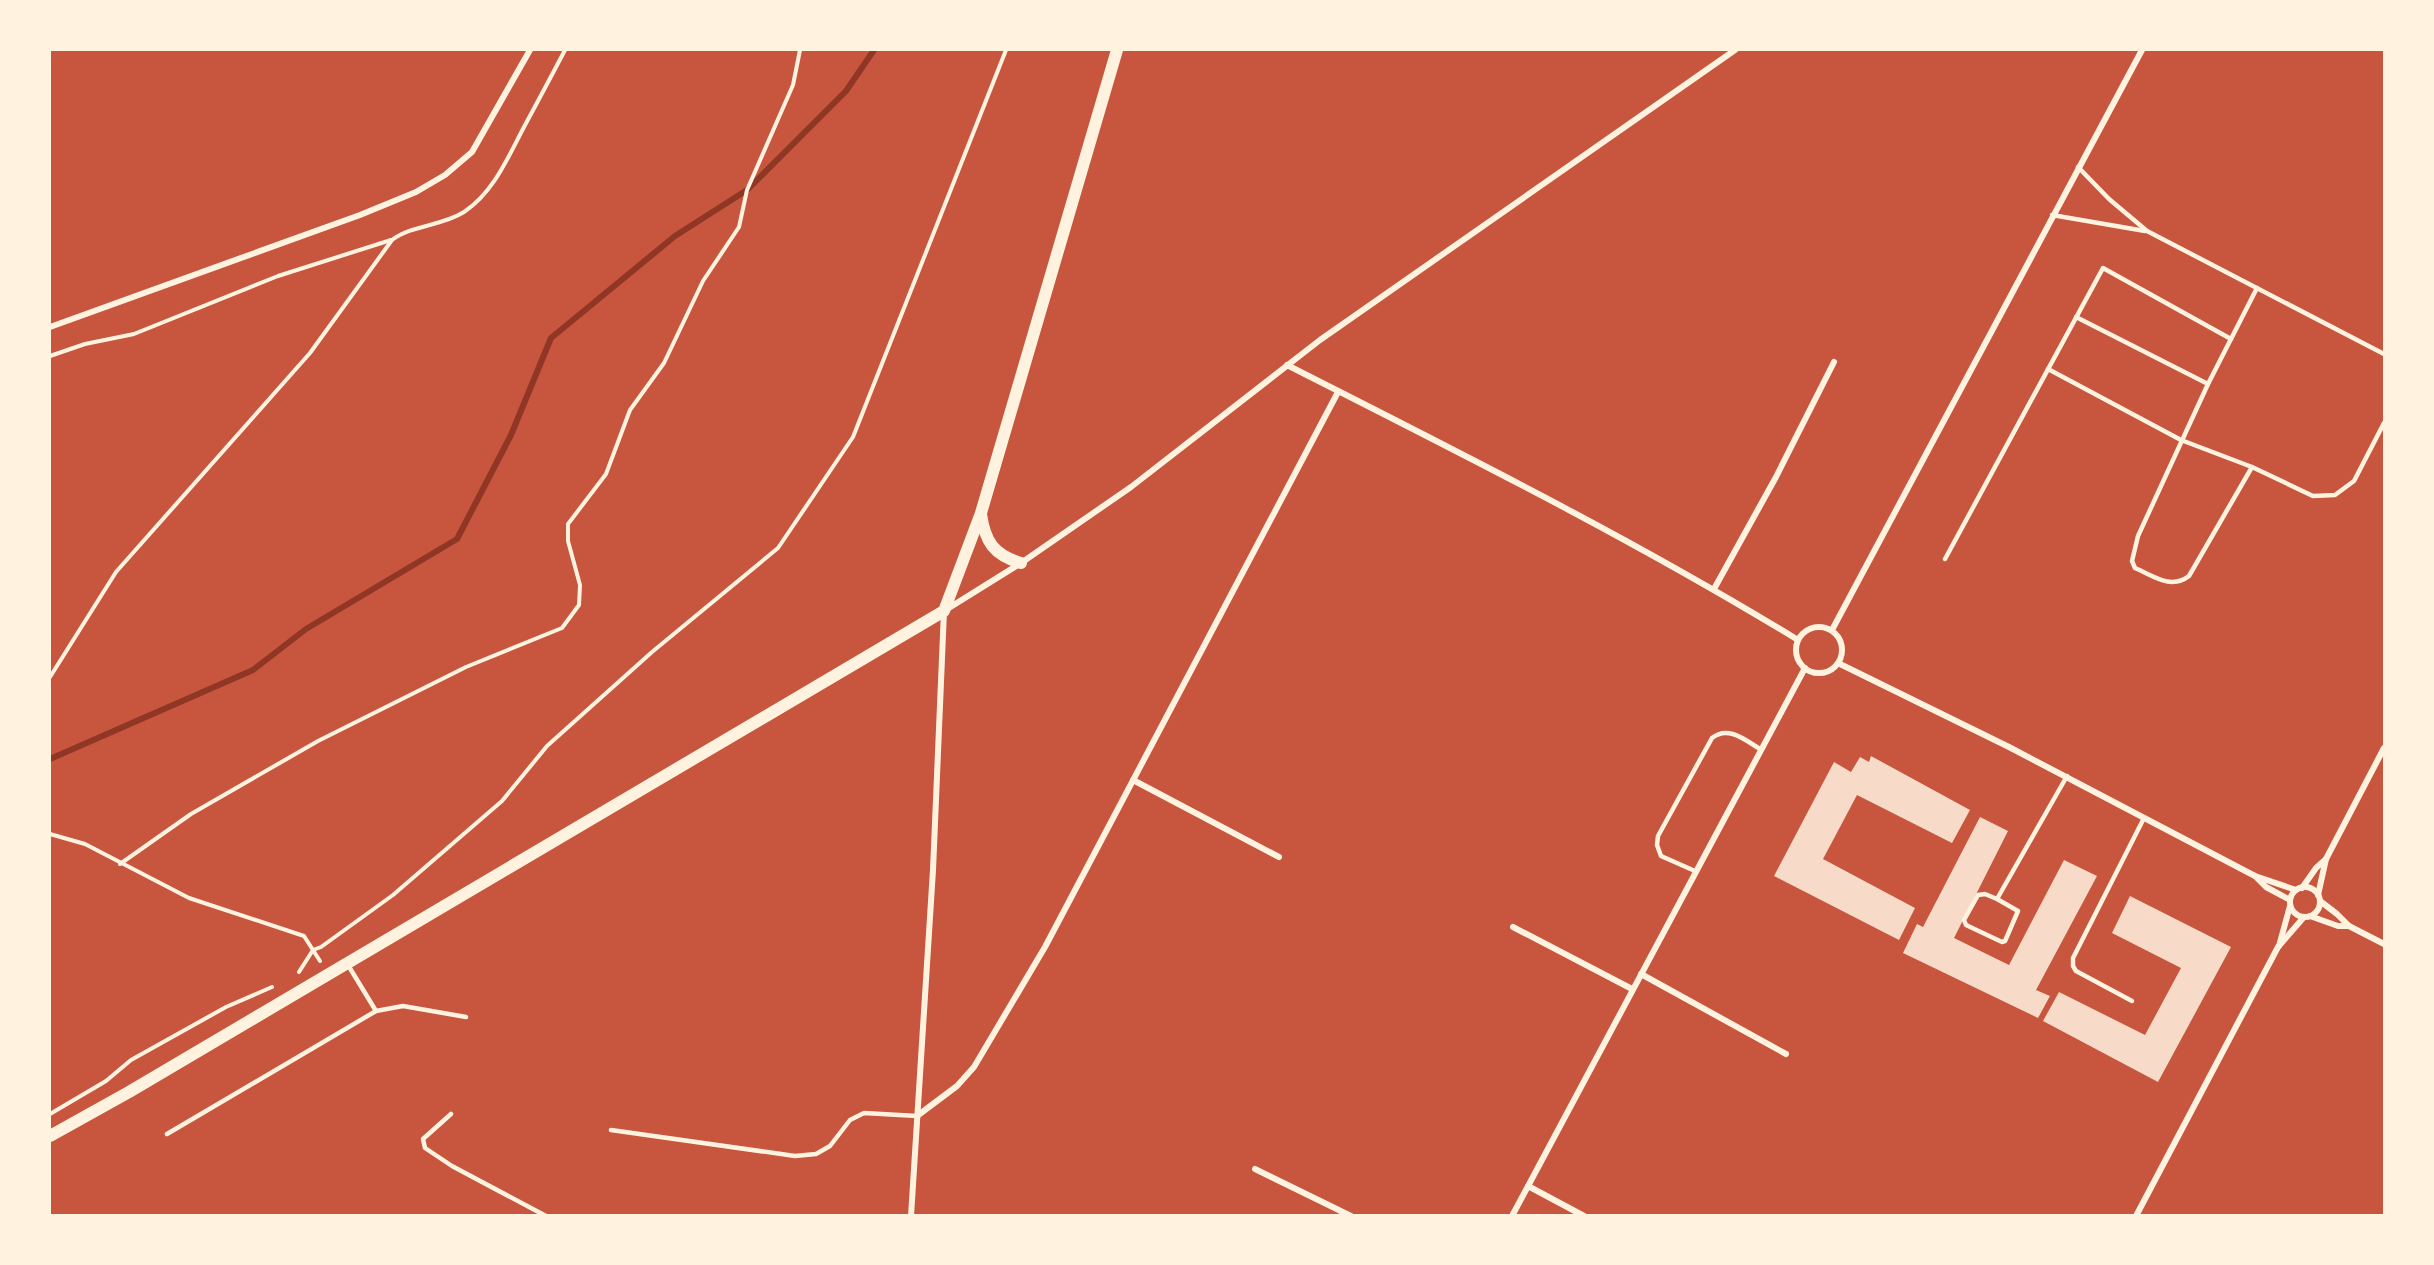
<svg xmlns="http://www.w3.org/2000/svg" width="2434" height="1265" viewBox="0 0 2434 1265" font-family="Overpass,sans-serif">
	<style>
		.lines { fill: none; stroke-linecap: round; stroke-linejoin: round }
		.stream { stroke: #8f3625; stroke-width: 6 }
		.building { fill: #f7dbc8 }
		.path { stroke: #fff3e0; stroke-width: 4 }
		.service { stroke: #fff3e0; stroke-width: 4.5 }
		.minor { stroke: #fff3e0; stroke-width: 6 }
		.secondary { stroke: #fff3e0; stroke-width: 12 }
	</style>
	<rect width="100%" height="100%" fill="#c8553d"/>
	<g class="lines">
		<polyline class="stream" points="50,759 253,670 306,629 457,539 511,435 551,338 675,236 747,190 846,91 874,50"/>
	</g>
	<g class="building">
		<polygon points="1871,756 1970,810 1952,843 1857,795 1823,859 1915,908 1899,940 1774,876 1834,762 1851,772 1860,757 1869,762"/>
		<polygon points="1980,817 2008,831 1954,938 2009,965 2064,860 2097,876 2036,990 2050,996 2038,1018 1903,953 1917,924 1923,927"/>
		<polygon points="2130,896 2231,947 2158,1082 2043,1021 2059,992 2145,1035 2181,968 2112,933"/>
	</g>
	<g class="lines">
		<g class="path">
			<polyline points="50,356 85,344 134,334 278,276 391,240"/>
			<path d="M50 677 116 572 310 353 392 240C412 225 442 226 464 212 494 192 508 157 524 127 538 101 552 75 565 50"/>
			<polyline points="50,834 85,844 189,898 304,936 320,961"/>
			<polyline points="120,864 191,814 318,741 466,667 562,628 579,605 580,585 568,541 568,524 606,474 630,410 664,363 703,281 739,227 747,190 793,85 800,50"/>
			<polyline points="299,972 313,950 321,947 393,895 502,801 547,746 652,652 778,548 853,437 1006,50"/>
			<polyline points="50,1114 106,1081 131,1060 226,1007 272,987"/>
		</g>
		<g class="service">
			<polyline points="2078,167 2109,199 2147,231 2384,354"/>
			<polyline points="2052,215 2145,231"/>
			<polyline points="2076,317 2208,384"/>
			<polyline points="2048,369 2181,440 2252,467 2313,496 2335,495 2354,481 2384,423"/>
			<path d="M2252 467 2189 576C2171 590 2154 576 2135 568L2132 561 2138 536 2208 384 2257 288"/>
			<polyline points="1945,559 2103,268 2231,339"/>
			<path d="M1695 871 1661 856 1657 845 1658 836 1712 738C1728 725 1745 740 1760 749"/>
			<polyline points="1997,899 1985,894 1978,895 1964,920 1966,925 2002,942 2005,941 2018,911 1997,899 2067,776"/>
			<polyline points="348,965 376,1011"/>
			<polyline points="2132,1001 2076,971 2073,966 2073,958 2144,818"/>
			<polyline points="451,1114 423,1139 425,1148 452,1166 546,1216"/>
			<polyline points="611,1130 795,1156 816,1154 830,1146 850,1120 864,1113 917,1116"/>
			<polyline points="167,1134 376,1011 403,1006 466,1017"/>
		</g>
		<g class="minor">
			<polyline points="50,327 360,215 416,192 445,175 472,152 530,50"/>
			<path d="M1287 365C1460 453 1633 539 1798 640"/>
			<polyline points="1714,589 1776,477 1834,362"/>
			<circle cx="1819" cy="650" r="23"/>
			<polyline points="1832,630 2142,50"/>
			<polyline points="1838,663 2009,747 2255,876 2296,890"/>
			<polyline points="1133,780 1279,857"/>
			<polyline points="2255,876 2266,887 2290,900"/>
			<circle cx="2305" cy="902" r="15"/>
			<polyline points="2302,888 2316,868 2326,859"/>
			<polyline points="2318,895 2326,859 2384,748"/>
			<polyline points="2320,901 2337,914 2349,926 2384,944"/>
			<polyline points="2310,916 2338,926 2349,926"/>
			<polyline points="1513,927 1632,989"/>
			<polyline points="2279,946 2290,906"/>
			<polyline points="1641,974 1786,1054"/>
			<polyline points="917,1116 957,1086 974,1067 1045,947 1338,392"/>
			<polyline points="1255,1169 1351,1216"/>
			<polyline points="1528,1186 1584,1216"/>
			<polyline points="911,1216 933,870 944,611 1021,563 1131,487 1320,340 1735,50"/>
			<polyline points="1512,1216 1805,668"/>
			<polyline points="2136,1216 2278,947 2304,917"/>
		</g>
		<g class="secondary">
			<path d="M981 514C985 542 994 555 1021 563"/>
			<polyline points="50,1136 129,1092 944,611 981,513 1117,50"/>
		</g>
	</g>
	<rect width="2434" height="1265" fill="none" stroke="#fff3e0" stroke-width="102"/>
</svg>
